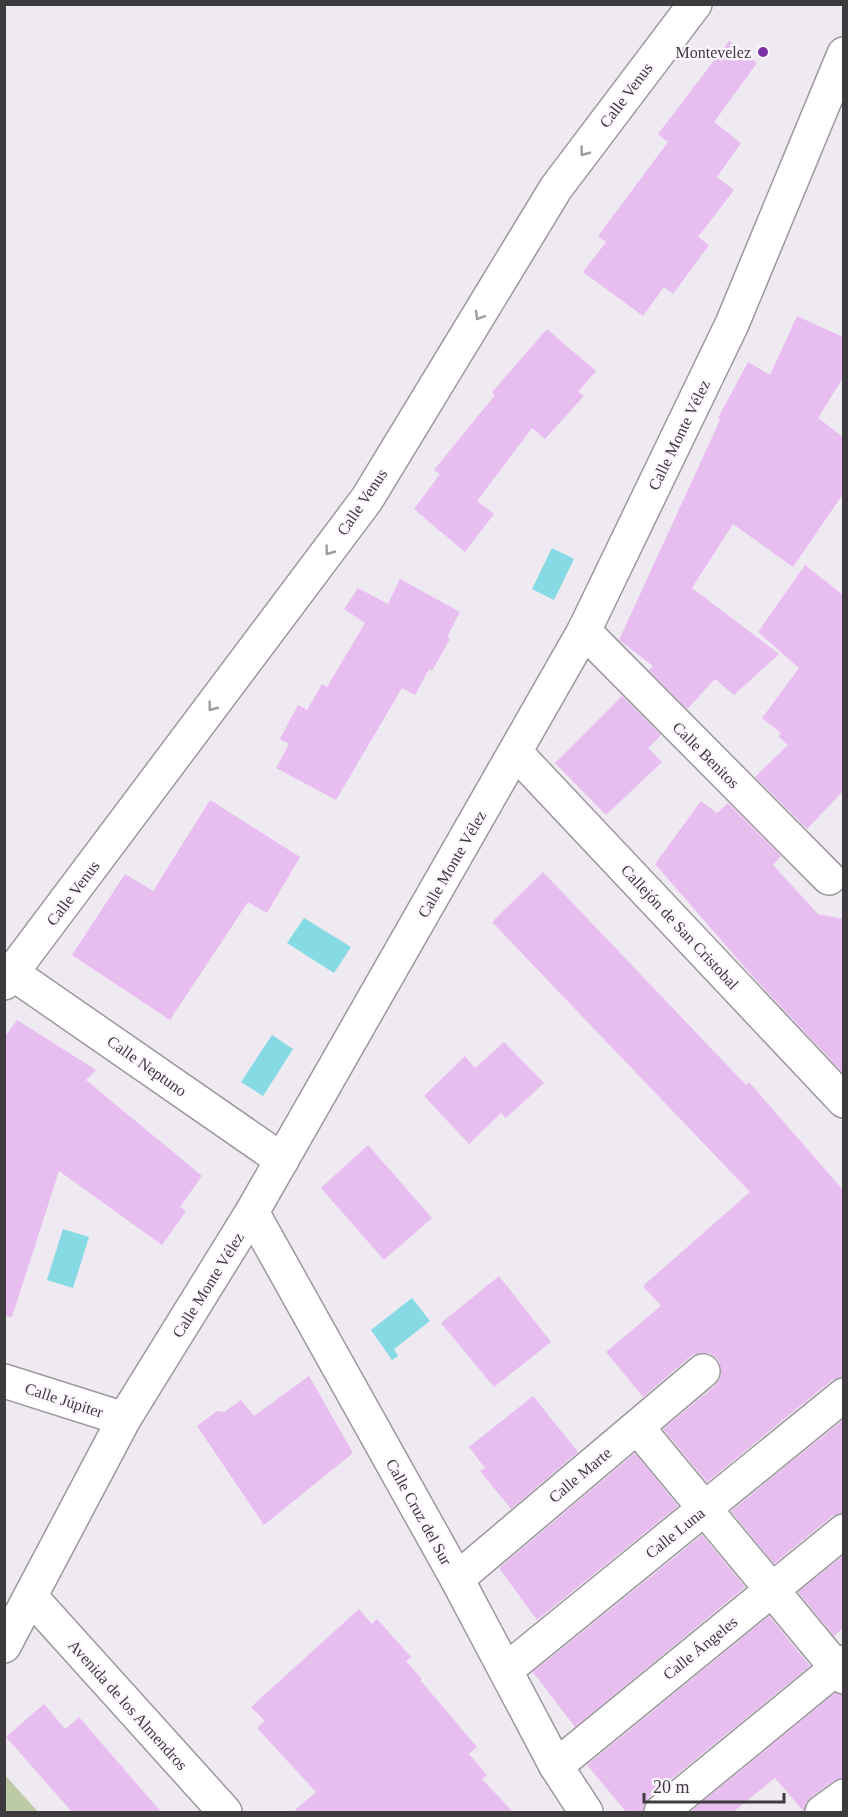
<svg xmlns="http://www.w3.org/2000/svg" width="848" height="1817" viewBox="0 0 848 1817" font-family="'Times New Roman',serif">
	<style>
		.green { fill: #bdcaa6 }
		.water { fill: #85dae4 }
		.building { fill: #e8bef1 }
		.lines { fill: none; stroke-linecap: round; stroke-linejoin: round }
		.street-casing { stroke: #9d979e; stroke-width: 36 }
		.secondary-casing { stroke: #9d979e; stroke-width: 36 }
		.street { stroke: #fff; stroke-width: 33 }
		.secondary { stroke: #fff; stroke-width: 33 }
		.oneway { stroke: #9e9d9e }
		.poi-dot { fill: #7c32a5; stroke: #fdf7fe; stroke-width: 2 }
		.labels { text-anchor: middle; dominant-baseline: central; stroke-width: 4.5; stroke-linejoin: round; paint-order: stroke }
		.poi-label { font-size: 16px; fill: #3e3b3e; stroke: #fdf7fe; text-anchor: end }
		.street-label { font-size: 16px; fill: #3e3b3e; stroke: #fdf7fe }
	</style>
	<rect width="100%" height="100%" fill="#efe9f1"/>
	<polygon class="green" points="5,1775 38,1812 5,1812"/>
	<g class="water">
		<polygon points="552,548 574,559 554,600 532,589"/>
		<polygon points="304,918 351,947 334,973 287,943"/>
		<polygon points="272,1035 293,1049 263,1096 241,1082"/>
		<polygon points="63,1229 89,1237 73,1288 47,1280"/>
		<polygon points="412,1298 430,1321 394,1349 398,1356 392,1360 371,1330"/>
	</g>
	<g class="building">
		<polygon points="729,41 757,63 714,122 741,143 717,177 734,190 698,237 709,245 673,294 664,287 643,316 583,272 606,242 598,236 668,142 658,134"/>
		<polygon points="797,316 843,337 843,378 818,418 843,437 843,494 793,567 733,524 692,588 779,654 734,695 715,679 687,709 649,670 653,666 619,640 720,420 718,418 748,362 770,375"/>
		<polygon points="547,329 596,371 578,392 584,396 545,439 532,428 477,501 494,514 465,552 414,509 440,474 434,470 495,395 492,392"/>
		<polygon points="805,565 843,595 843,791 807,829 755,777 788,745 778,736 781,733 762,718 799,668 758,632"/>
		<polygon points="400,579 460,612 447,637 450,639 432,671 429,669 415,695 402,688 336,800 276,768 289,744 280,739 298,705 307,710 322,684 327,687 365,623 344,609 358,588 388,604"/>
		<polygon points="622,696 661,735 648,748 662,762 606,815 555,763"/>
		<polygon points="210,800 300,857 267,913 248,902 170,1020 72,955 125,874 153,891"/>
		<polygon points="701,801 717,813 728,803 781,856 773,865 818,914 843,919 843,1073 756,980 655,864"/>
		<polygon points="543,872 746,1085 749,1082 843,1190 843,1377 832,1380 707,1482 663,1429 716,1385 720,1378 721,1368 718,1359 709,1353 700,1353 691,1356 643,1397 606,1352 661,1306 643,1286 750,1192 492,922"/>
		<polygon points="17,1020 96,1070 86,1080 202,1176 180,1207 186,1211 162,1245 59,1171 12,1317 4,1316 4,1038"/>
		<polygon points="504,1042 544,1083 506,1118 501,1113 469,1144 424,1096 465,1056 475,1068"/>
		<polygon points="368,1145 432,1218 384,1260 321,1188"/>
		<polygon points="499,1276 551,1342 494,1387 441,1323"/>
		<polygon points="309,1376 353,1453 264,1525 197,1426 217,1411 224,1412 241,1400 254,1416"/>
		<polygon points="533,1396 578,1452 511,1509 480,1471 485,1468 469,1447"/>
		<polygon points="843,1420 843,1513 832,1516 774,1564 731,1511"/>
		<polygon points="635,1453 678,1506 537,1620 499,1568"/>
		<polygon points="702,1535 745,1587 575,1727 533,1672"/>
		<polygon points="843,1556 843,1628 834,1636 798,1592"/>
		<polygon points="359,1609 372,1624 377,1619 411,1657 406,1661 422,1679 420,1680 477,1747 469,1754 487,1775 482,1779 513,1812 293,1812 316,1792 257,1728 265,1721 251,1707"/>
		<polygon points="769,1616 810,1666 649,1797 643,1812 626,1812 587,1765"/>
		<polygon points="835,1693 843,1695 843,1778 833,1781 811,1797 805,1804 804,1812 775,1778 733,1812 690,1812"/>
		<polygon points="44,1704 65,1729 79,1717 161,1812 72,1812 6,1737"/>
	</g>
	<g class="lines">
		<g class="street-casing">
			<g id="street">
				<polyline points="584,631 829,878"/>
				<polyline points="516,753 844,1101"/>
				<polyline points="12,973 282,1160"/>
				<polyline points="4,983 367,499 556,188 695,4"/>
				<polyline points="252,1212 457,1579 556,1766 586,1812"/>
				<polyline points="4,1381 124,1419"/>
				<polyline points="637,1427 844,1677"/>
				<polyline points="457,1579 703,1371"/>
				<polyline points="31,1597 225,1812"/>
				<polyline points="506,1670 844,1395"/>
				<polyline points="556,1766 844,1531"/>
				<polyline points="661,1812 844,1662"/>
				<polyline points="822,1812 844,1796"/>
			</g>
		</g>
		<g class="secondary-casing">
			<polyline id="secondary" points="4,1646 124,1419 252,1212 584,631 732,324 844,54"/>
		</g>
		<use href="#street" class="street"/>
		<use href="#secondary" class="secondary"/>
	</g>
	<defs><path id="oneway-chevron" d="M-2-3.5L2.5 0L-2 3.5" fill="none" stroke-width="1.6" stroke-linecap="round" stroke-linejoin="round" transform="scale(1.5)"/></defs>
	<g class="oneway">
		<use href="#oneway-chevron" transform="translate(584 152) rotate(127)"/>
		<use href="#oneway-chevron" transform="translate(479 316) rotate(121)"/>
		<use href="#oneway-chevron" transform="translate(329 551) rotate(127)"/>
		<use href="#oneway-chevron" transform="translate(212 707) rotate(127)"/>
	</g>
	<circle class="poi-dot" cx="763" cy="52" r="6"/>
	<g class="labels">
		<g class="poi-label">
			<text x="751" y="52">Montevelez</text>
		</g>
		<g class="street-label">
			<text transform="translate(626 95) rotate(-53)">Calle Venus</text>
			<text transform="translate(679 435) rotate(-64)">Calle Monte Vélez</text>
			<text transform="translate(362 502) rotate(-56)">Calle Venus</text>
			<text transform="translate(706 755) rotate(45)">Calle Benitos</text>
			<text transform="translate(452 864) rotate(-60)">Calle Monte Vélez</text>
			<text transform="translate(73 893) rotate(-53)">Calle Venus</text>
			<text transform="translate(680 927) rotate(47)">Callejón de San Cristobal</text>
			<text transform="translate(147 1066) rotate(35)">Calle Neptuno</text>
			<text transform="translate(208 1285) rotate(-58)">Calle Monte Vélez</text>
			<text transform="translate(64 1400) rotate(18)">Calle Júpiter</text>
			<text transform="translate(580 1475) rotate(-40)">Calle Marte</text>
			<text transform="translate(419 1512) rotate(61)">Calle Cruz del Sur</text>
			<text transform="translate(675 1533) rotate(-39)">Calle Luna</text>
			<text transform="translate(700 1648) rotate(-39)">Calle Ángeles</text>
			<text transform="translate(128 1705) rotate(48)">Avenida de los Almendros</text>
		</g>
	</g>
	<rect width="848" height="1817" fill="none" stroke="#3e3b3e" stroke-width="12"/>
	<path d="M644 1793v9h140v-9" fill="none" stroke="#3e3b3e" stroke-width="3"/>
	<text x="653" y="1793" font-size="18" fill="#3e3b3e" stroke="#fdf7fe" stroke-width="4.5" paint-order="stroke">20 m</text>
</svg>
